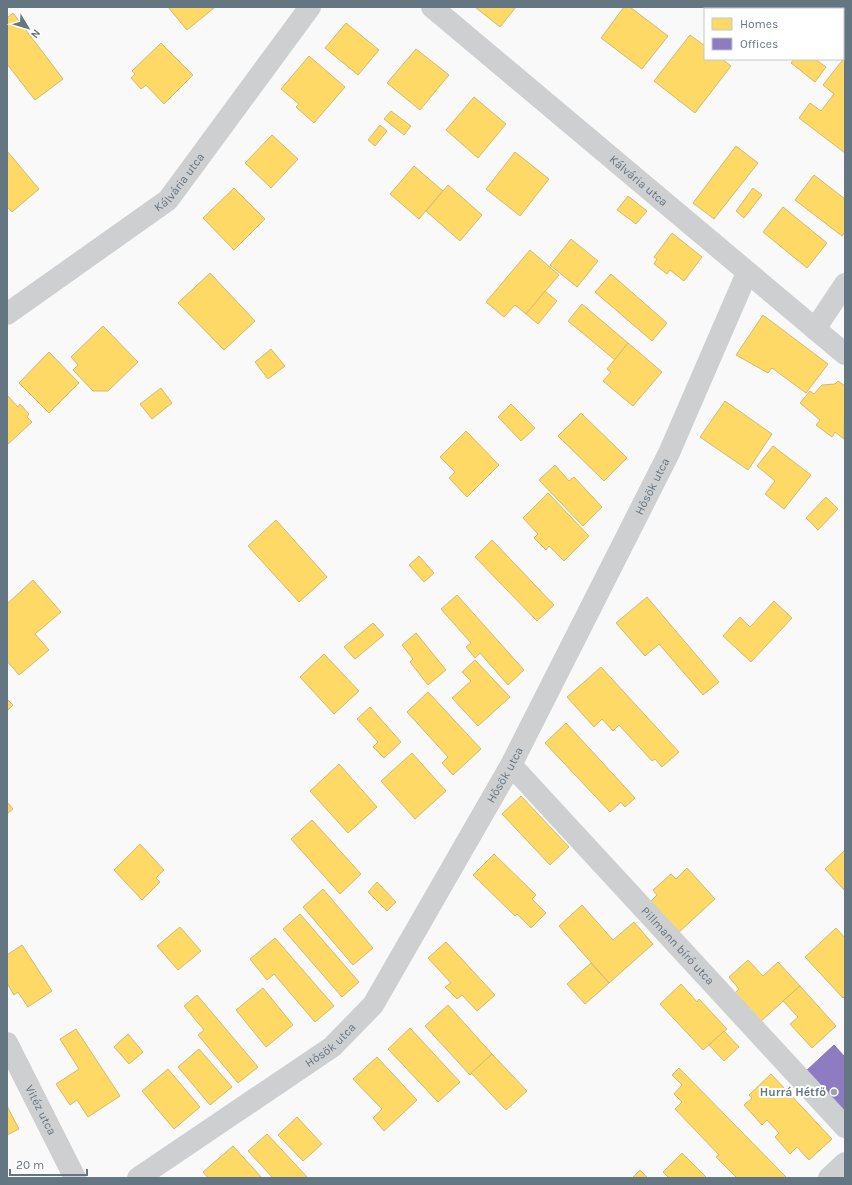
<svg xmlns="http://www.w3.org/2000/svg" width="852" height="1185" viewBox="0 0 852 1185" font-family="Karla,sans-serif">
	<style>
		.homes { fill: #ffd966; stroke: #d1bb6f }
		.offices { fill: #8e7cc3; stroke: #827ab0 }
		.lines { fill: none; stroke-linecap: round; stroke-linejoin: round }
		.minor { stroke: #cecfd0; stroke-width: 22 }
		.poi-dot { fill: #99a4ac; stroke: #fff; stroke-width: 1.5 }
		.labels { text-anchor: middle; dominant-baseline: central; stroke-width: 4; stroke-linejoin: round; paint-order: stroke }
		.street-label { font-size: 12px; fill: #657683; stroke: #fff }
		.poi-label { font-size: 12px; font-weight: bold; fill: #657683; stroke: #fff; text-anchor: end }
	</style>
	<rect width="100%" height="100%" fill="#f9f9f9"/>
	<g class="homes">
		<polygon points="168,7 213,7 214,8 187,30"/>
		<polygon points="475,7 516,7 500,27"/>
		<polygon points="624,7 630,7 668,36 642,69 601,38"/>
		<polygon points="730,7 768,7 770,9 733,9"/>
		<polygon points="13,13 63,79 35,100 7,64 7,18"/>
		<polygon points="346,23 379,50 358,75 325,48"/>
		<polygon points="690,35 705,46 705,59 722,59 731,66 695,113 654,81"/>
		<polygon points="161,43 193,75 164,104 146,85 141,89 131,78 135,74 132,71"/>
		<polygon points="416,49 449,75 420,110 387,83"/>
		<polygon points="309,56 345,87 314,123 296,107 299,104 281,89"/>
		<polygon points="845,57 845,153 799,118 810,103 821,111 834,94 823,85"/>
		<polygon points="794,59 815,59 826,67 815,82 791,63"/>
		<polygon points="474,97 506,124 478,158 446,130"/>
		<polygon points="391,111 411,126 404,135 384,119"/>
		<polygon points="380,125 387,131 375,146 368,140"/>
		<polygon points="272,135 298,159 271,188 245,163"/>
		<polygon points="736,146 758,163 714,219 693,203"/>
		<polygon points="7,151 39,189 12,212 8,208 7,209"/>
		<polygon points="515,152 549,179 520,216 486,189"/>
		<polygon points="414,166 443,191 419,219 390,194"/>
		<polygon points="814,175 845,199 845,232 842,236 795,200"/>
		<polygon points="448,185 482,215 460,241 426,211"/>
		<polygon points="234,188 265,219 234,250 203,218"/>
		<polygon points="753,188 762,195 744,218 736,211"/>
		<polygon points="628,196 647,211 636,224 617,210"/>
		<polygon points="783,207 827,243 807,268 763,232"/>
		<polygon points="672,233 702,257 684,281 670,270 667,274 654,264 657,259 654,257"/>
		<polygon points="571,239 598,261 577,287 550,265"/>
		<polygon points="530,250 559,275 526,314 515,305 504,317 486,302"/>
		<polygon points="210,273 255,321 224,350 178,303"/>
		<polygon points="611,274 667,323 652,341 595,292"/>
		<polygon points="545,291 557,301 538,324 526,314"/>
		<polygon points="582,304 628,343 615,360 568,321"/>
		<polygon points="763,315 828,364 806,393 772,368 768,373 736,355"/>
		<polygon points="103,326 138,362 108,391 93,391 73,370 78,365 71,357"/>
		<polygon points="628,343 662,372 633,406 603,381 611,372 607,369"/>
		<polygon points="271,349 285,366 268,379 255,362"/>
		<polygon points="49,352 79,383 49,413 19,383"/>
		<polygon points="838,381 845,386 844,439 835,432 832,437 816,425 820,420 800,403 810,391 814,394 822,385 835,384"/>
		<polygon points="161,388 172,403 152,419 140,404"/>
		<polygon points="7,395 18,407 20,404 29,414 27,417 32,422 7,445"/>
		<polygon points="725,401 772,434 748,470 700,437"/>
		<polygon points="511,404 535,428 521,441 498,417"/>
		<polygon points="581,413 627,458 604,481 558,436"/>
		<polygon points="466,431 499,465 467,497 449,478 455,472 440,457"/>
		<polygon points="773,446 811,475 784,509 765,494 775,481 757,466"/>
		<polygon points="555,465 569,481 574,477 602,507 583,526 539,480"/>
		<polygon points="548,493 589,536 564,561 549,546 546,550 534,538 538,534 523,518"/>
		<polygon points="826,497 838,509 818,530 806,518"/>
		<polygon points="276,520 327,577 299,602 248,546"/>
		<polygon points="492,540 554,605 537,621 475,557"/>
		<polygon points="419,556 434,573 424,582 409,565"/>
		<polygon points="33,580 61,612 35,634 49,650 19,675 7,661 7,604"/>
		<polygon points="457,595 524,670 508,685 480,653 475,658 466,647 471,643 441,609"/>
		<polygon points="647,597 719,682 703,695 659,644 645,656 616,623"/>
		<polygon points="774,601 792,618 751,662 723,636 740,617 750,627"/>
		<polygon points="373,623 384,635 355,659 344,647"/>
		<polygon points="416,633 446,670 428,685 410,662 413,659 402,645"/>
		<polygon points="324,654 359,691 334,714 300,677"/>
		<polygon points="475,660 510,697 478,726 452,698 471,681 462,672"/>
		<polygon points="601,667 679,752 662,767 655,759 652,761 619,725 613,731 602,719 594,727 567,697"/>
		<polygon points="428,692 481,749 453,775 442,763 448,757 407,712"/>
		<polygon points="7,699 13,705 7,711"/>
		<polygon points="370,707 401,742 384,758 373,747 378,742 357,719"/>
		<polygon points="566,723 635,798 625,807 621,802 610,812 545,743"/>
		<polygon points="412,753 446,791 415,819 381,781"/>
		<polygon points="339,764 377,807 348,833 310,791"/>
		<polygon points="521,796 569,847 550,865 502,814"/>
		<polygon points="7,802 13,809 7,814"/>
		<polygon points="312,820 361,874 340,894 291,839"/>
		<polygon points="140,844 164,870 156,878 160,882 142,900 114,870"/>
		<polygon points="845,850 845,891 825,869"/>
		<polygon points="494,854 536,895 532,899 546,913 531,928 517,914 515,916 473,875"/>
		<polygon points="687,868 715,899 678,933 650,902 657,895 653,890 671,874 676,879"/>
		<polygon points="377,882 396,902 387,911 368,892"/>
		<polygon points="323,889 373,948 353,965 303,907"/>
		<polygon points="582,905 613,940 634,922 653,944 609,983 559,926"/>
		<polygon points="300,914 359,982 342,997 283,929"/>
		<polygon points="180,927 201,951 178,970 157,946"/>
		<polygon points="836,928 845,938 845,996 843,998 805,957"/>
		<polygon points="275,938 334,1006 315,1022 274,974 267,980 250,959"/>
		<polygon points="446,942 495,995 477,1011 462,995 457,999 445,987 451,983 428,958"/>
		<polygon points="22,945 52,991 28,1007 18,992 14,995 7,983 7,955"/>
		<polygon points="748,960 763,976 778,962 800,986 760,1022 734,994 739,989 729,977"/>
		<polygon points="591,963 609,983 585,1004 567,984"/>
		<polygon points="681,984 697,1002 699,999 727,1029 703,1050 660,1004"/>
		<polygon points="800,986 836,1026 812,1048 790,1024 798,1017 783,1001"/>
		<polygon points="263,988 293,1025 266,1047 236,1010"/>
		<polygon points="197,995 258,1067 238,1083 198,1035 204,1030 184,1006"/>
		<polygon points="448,1005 492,1054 470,1075 425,1026"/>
		<polygon points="410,1028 460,1082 438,1102 388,1049"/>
		<polygon points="76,1029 120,1096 88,1117 77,1100 70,1105 56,1084 79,1069 60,1039"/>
		<polygon points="724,1031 739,1047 724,1061 709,1045"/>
		<polygon points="128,1034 143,1052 129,1064 114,1047"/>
		<polygon points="199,1049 232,1087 210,1105 178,1067"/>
		<polygon points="492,1054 527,1091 506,1110 471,1073"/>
		<polygon points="377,1057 417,1100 384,1131 373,1118 382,1109 353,1079"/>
		<polygon points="679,1068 787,1178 737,1178 716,1157 719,1155 675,1109 682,1102 674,1094 682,1085 672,1075"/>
		<polygon points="168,1069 200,1107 174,1129 142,1091"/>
		<polygon points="771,1074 832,1139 809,1160 797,1147 790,1154 775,1137 779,1133 767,1120 762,1125 744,1105 752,1098 749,1095"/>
		<polygon points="7,1106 19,1129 7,1135"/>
		<polygon points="297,1117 322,1144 303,1161 278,1135"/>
		<polygon points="267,1134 308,1178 273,1178 248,1151"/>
		<polygon points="233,1146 262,1178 208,1178 203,1172"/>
		<polygon points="682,1153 707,1178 669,1178 663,1172"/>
		<polygon points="640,1170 648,1178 632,1178"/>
	</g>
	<polygon class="offices" points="834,1045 845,1057 845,1113 805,1072"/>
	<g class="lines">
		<g class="minor">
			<path id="s1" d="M432 7 845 354"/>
			<path id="s2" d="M7 314 168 200 310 7"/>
			<polyline points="815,329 845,284"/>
			<path id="s3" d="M511 765 845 1127"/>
			<path id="s4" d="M7 1043 75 1178"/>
			<path id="s5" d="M138 1178 332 1047 373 1005 511 765 669 453 747 273"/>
			<polyline points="829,1178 845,1163"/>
		</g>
	</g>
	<circle class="poi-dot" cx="834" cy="1092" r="4"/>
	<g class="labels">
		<g class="street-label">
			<text stroke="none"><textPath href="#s2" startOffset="218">Kálvária utca</textPath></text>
			<text stroke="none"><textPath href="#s1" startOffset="270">Kálvária utca</textPath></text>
			<text stroke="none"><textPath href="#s5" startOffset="882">Hősök utca</textPath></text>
			<text stroke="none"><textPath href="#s5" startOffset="558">Hősök utca</textPath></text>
			<text stroke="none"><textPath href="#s3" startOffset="246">Pillmann bíró utca</textPath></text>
			<text stroke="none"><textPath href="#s5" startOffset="234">Hősök utca</textPath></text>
			<text stroke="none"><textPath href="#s4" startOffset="75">Vitéz utca</textPath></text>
		</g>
		<g class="poi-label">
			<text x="826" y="1092">Hurrá Hétfő</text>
		</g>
	</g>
	<rect width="852" height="1185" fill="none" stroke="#657683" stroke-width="16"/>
	<rect x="704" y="8" width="140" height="52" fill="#ffffff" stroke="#c1c8cd"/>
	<rect x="712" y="18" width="20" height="12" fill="#ffd966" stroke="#c1c8cd"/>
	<text x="740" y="28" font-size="12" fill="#657683">Homes</text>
	<rect x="712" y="38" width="20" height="12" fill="#8e7cc3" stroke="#c1c8cd"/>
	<text x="740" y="48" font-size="12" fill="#657683">Offices</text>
	<g transform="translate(28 28) rotate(128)" stroke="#ffffff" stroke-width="3" paint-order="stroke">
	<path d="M0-3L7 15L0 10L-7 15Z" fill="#657683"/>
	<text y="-6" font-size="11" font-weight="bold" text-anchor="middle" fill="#657683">N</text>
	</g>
	<path d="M10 1169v6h77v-6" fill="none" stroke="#657683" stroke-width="2"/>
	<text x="16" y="1169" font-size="12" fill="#657683" stroke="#ffffff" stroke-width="3" paint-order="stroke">20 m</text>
</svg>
